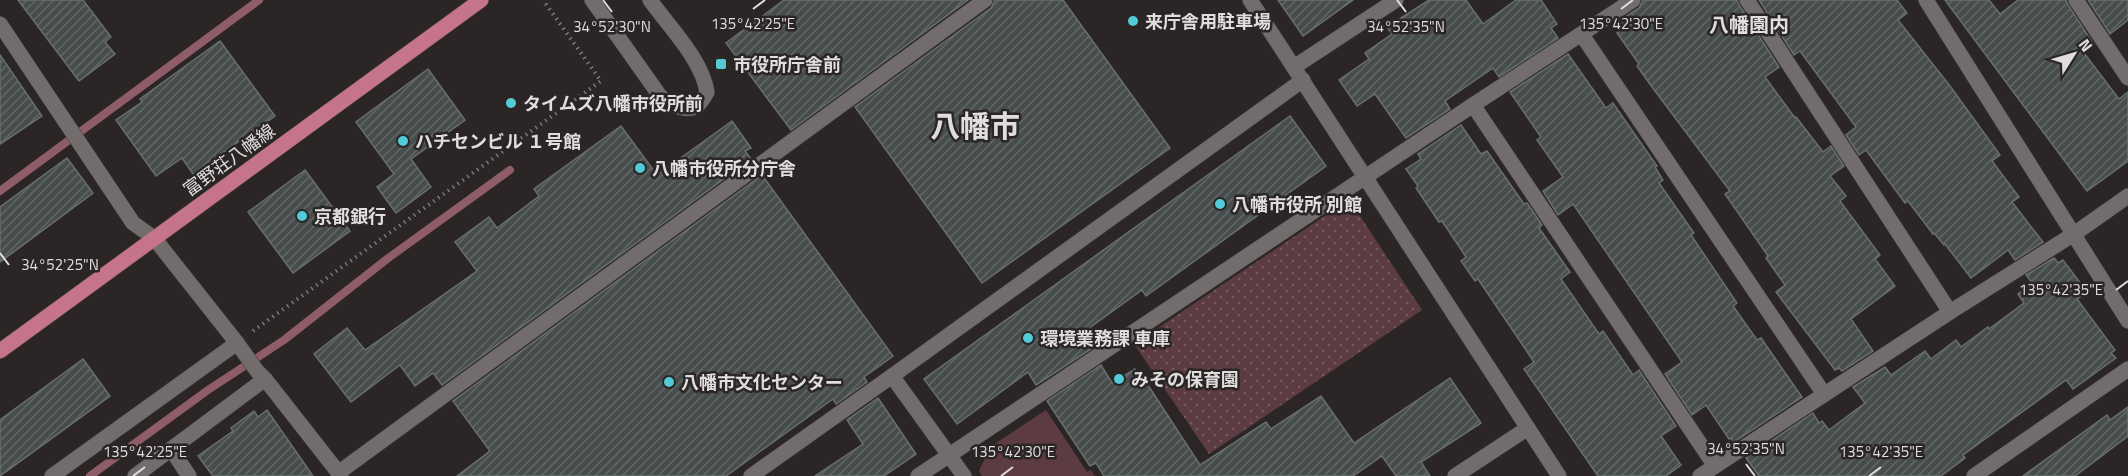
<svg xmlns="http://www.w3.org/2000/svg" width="2128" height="476" viewBox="0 0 2128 476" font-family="'Titillium Web','Noto Sans JP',sans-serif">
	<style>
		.park { fill: url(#park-dots) }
		.garden { fill: #5c3c42 }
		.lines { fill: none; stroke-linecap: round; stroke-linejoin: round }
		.stream { stroke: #8f5d67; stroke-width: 8 }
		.building { fill: url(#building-hatch); stroke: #686f6f; stroke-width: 1.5 }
		.minor-casing { stroke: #444040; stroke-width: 16 }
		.major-casing { stroke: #444040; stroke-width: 16 }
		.path { stroke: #7e7a7a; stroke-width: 4; stroke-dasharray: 1.5 4.5; stroke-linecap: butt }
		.minor { stroke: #726c6d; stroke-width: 15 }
		.major { stroke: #c67489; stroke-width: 15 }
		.ticks { fill: none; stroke: #e0dddd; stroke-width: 2 }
		.poi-dot { fill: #52cbd7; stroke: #2b2526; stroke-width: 2 }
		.labels { text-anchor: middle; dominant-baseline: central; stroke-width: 5; stroke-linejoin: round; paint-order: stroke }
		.poi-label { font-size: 18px; font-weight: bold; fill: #e0dddd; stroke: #2b2526; text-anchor: start }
		.street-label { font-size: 18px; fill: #e0dddd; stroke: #2b2526 }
		.neighbourhood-label { font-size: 20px; font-weight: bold; fill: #e0dddd; stroke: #2b2526 }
		.town-label { font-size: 30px; font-weight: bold; fill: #e0dddd; stroke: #2b2526 }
		.ticks-label { font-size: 15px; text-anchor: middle; fill: #e0dddd; stroke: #2b2526; stroke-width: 5; stroke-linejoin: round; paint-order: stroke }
	</style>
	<defs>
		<pattern id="park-dots" width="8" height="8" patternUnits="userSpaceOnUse" patternTransform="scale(1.5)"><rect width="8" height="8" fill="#5c3c42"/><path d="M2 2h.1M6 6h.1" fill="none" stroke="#73585d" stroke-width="1.8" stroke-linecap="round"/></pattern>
		<pattern id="building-hatch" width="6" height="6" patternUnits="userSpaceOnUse" patternTransform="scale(1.5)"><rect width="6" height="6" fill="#474d4d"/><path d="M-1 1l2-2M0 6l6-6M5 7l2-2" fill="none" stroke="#616666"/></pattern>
	</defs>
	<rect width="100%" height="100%" fill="#2b2526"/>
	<polygon class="park" points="1338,207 1356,210 1422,310 1209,454 1134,344"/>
	<polygon class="garden" points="1046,410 1087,472 1091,470 1095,476 982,476 979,471 990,447"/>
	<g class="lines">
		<g class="stream">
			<polyline points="0,191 259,0"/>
			<polyline points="90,476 208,390 284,340 387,259 510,170"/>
		</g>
	</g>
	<g class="building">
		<polygon points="18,0 83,0 111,37 105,42 115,54 79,81"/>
		<polygon points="784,0 968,0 791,130 726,43"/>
		<polygon points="995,0 1063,0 1170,148 982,283 855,107 991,8"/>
		<polygon points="1278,0 1353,0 1303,36"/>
		<polygon points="1429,0 1466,0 1483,24 1516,0 1541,0 1557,24 1551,28 1558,38 1499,77 1493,68 1445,101 1450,109 1406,138 1375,94 1357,106 1339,80 1369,59 1365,53 1392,34 1387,27"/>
		<polygon points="1643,0 1737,0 1739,5 1779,67 1765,77 1795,118 1796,117 1823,152 1831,146 1844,166 1830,176 1846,196 1840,201 1880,255 1875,259 1895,286 1851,319 1873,351 1842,371 1839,368 1835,370 1776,292 1785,285 1766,258 1768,256 1725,194 1730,191 1652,87 1637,66 1639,64 1617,33 1619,32 1614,24 1639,8"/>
		<polygon points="1759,0 1897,0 1907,13 1898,20 1950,86 2000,155 1992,161 2019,197 2012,202 2043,242 2015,260 2008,250 1971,278 1945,244 1944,245 1934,233 1933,234 1908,201 1905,203 1866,150 1859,155 1846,135 1856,127 1800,51 1794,55"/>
		<polygon points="1945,0 1989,0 2000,14 2018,0 2066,0 2068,5 2094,45 2084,53 2119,99 2128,92 2128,161 2087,191"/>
		<polygon points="2088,0 2128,0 2128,20 2110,34"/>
		<polygon points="220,41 275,116 193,174 182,158 156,176 116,120 142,102 140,99"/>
		<polygon points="1568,54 1606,108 1613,103 1657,166 1655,167 1663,180 1659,183 1694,233 1691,235 1737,303 1733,306 1757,340 1761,338 1802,397 1734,442 1731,438 1729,439 1706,405 1692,415 1665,374 1682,362 1573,204 1558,215 1543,191 1563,177 1537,140 1541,137 1510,92"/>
		<polygon points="0,55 42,116 0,144"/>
		<polygon points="428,69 465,120 411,159 431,187 396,213 377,187 394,174 356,122"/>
		<polygon points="1290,116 1326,166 1146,296 1142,290 1081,334 1091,349 1036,385 1028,372 957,424 924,379"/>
		<polygon points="732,121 751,148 745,151 751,159 442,385 433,373 415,386 400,365 351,402 314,354 347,328 365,350 477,271 455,242 489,217 497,228 539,196 534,189 621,126 657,175"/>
		<polygon points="1461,125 1481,154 1487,151 1524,204 1527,203 1542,225 1539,228 1570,272 1561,279 1599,334 1603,331 1633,375 1639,370 1676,426 1661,436 1681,465 1666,476 1598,476 1524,369 1534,362 1478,279 1475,281 1461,261 1466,257 1442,221 1439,222 1416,188 1418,186 1406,169 1421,159 1418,154"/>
		<polygon points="67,158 93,193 0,262 0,207"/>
		<polygon points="305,170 350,231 293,273 248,212"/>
		<polygon points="762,175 893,356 864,377 867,382 836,404 833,399 726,476 457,476 490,451 453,401"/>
		<polygon points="2054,258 2058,263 2063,260 2087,292 2077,299 2115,350 2111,353 2116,358 2073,389 2066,380 1963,455 1965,458 1941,476 1759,476 1746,458 1813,413 1819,423 1822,421 1829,430 1865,403 1853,387 1885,367 1891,375 1925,351 1931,359 1956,340 1961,347 1988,327 1989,329 2024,303 2018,294 2033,284 2026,275"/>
		<polygon points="83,359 110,396 0,476 0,420"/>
		<polygon points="1101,365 1112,383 1135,369 1142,381 1144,379 1200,465 1266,422 1271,429 1321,396 1354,443 1450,378 1481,423 1421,462 1430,476 1396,476 1382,456 1353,476 1104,476 1096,463 1090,466 1047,401"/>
		<polygon points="878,398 916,454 884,476 815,476 863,444 847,420"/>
		<polygon points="2128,407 2128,436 2075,476 2023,476 2107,415 2110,420"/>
		<polygon points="267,410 313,476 213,476 198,456 233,431 231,428 254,411 258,417"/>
	</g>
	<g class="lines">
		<g class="minor-casing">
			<g id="minor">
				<path d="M592 0 660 96C670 104 685 114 698 105 701 102 705 96 707 92 702 59 669 27 650 0"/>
				<polyline points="1250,0 1559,476"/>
				<polyline points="1747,0 1950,312"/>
				<polyline points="1926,0 2128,321"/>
				<polyline points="2076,0 2128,78"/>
				<polyline points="0,24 133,223 154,238 237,343 257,371 265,379 341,476"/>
				<polyline points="1582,35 1824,394"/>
				<polyline points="1294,67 1396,0"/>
				<polyline points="1473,105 1715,466"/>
				<polyline points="171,449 189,476"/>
				<polyline points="338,473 985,0"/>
				<polyline points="52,476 237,343"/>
				<polyline points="135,476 265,379"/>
				<polyline points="751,476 892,376"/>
				<polyline points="918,476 1473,105 1633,0"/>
				<polyline points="964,476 892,376 1303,80"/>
				<polyline points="1455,476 1528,428"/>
				<polyline points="1700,476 1950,312 2074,234 2128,196"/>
				<polyline points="1974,476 2128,369"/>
			</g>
		</g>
		<g class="major-casing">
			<polyline id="major" points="0,351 481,0"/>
		</g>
		<polyline class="path" points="253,331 601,81 543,0"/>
		<use href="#minor" class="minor"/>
		<use href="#major" class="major"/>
	</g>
	<path class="ticks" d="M603 0 612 12M1397 0 1406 12M753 9 765 0M1621 9 1633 0M0 253 9 265M2116 290 2128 281M1746 464 1755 476M133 476 145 467M1001 476 1013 467M1869 476 1881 467"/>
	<g class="poi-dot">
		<circle cx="1133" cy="21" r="6"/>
		<rect x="715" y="58" width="12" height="12" rx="3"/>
		<circle cx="511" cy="103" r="6"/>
		<circle cx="403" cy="141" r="6"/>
		<circle cx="640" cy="168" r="6"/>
		<circle cx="1220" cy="204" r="6"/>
		<circle cx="302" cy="216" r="6"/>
		<circle cx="1028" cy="338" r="6"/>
		<circle cx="1119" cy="379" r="6"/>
		<circle cx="669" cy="382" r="6"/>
	</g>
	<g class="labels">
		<g class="poi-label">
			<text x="1145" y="21">来庁舎用駐車場</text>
			<text x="733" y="64">市役所庁舎前</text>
			<text x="523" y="103">タイムズ八幡市役所前</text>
			<text x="415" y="141">ハチセンビル １号館</text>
			<text x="652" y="168">八幡市役所分庁舎</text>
			<text x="1232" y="204">八幡市役所 別館</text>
			<text x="314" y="216">京都銀行</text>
			<text x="1040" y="338">環境業務課 車庫</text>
			<text x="1131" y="379">みその保育園</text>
			<text x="681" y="382">八幡市文化センター</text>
		</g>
		<g class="street-label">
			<text transform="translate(229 160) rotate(-36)">富野荘八幡線</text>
		</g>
		<g class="neighbourhood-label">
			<text x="1749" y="24">八幡園内</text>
		</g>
		<g class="town-label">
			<text x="975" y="126">八幡市</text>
		</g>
	</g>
	<g class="ticks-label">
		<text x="753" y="29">135°42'25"E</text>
		<text x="1621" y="29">135°42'30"E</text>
		<text x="612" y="32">34°52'30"N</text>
		<text x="1406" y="32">34°52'35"N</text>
		<text x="60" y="270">34°52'25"N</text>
		<text x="2061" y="295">135°42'35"E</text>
		<text x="1746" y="454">34°52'35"N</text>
		<text x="145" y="457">135°42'25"E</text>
		<text x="1013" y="457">135°42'30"E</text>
		<text x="1881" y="457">135°42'35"E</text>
	</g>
	<g transform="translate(2074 54) rotate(53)" stroke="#2b2526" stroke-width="4.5" paint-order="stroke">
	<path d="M0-4.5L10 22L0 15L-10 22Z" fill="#e0dddd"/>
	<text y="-9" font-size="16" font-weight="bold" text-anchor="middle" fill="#e0dddd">N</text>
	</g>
</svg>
